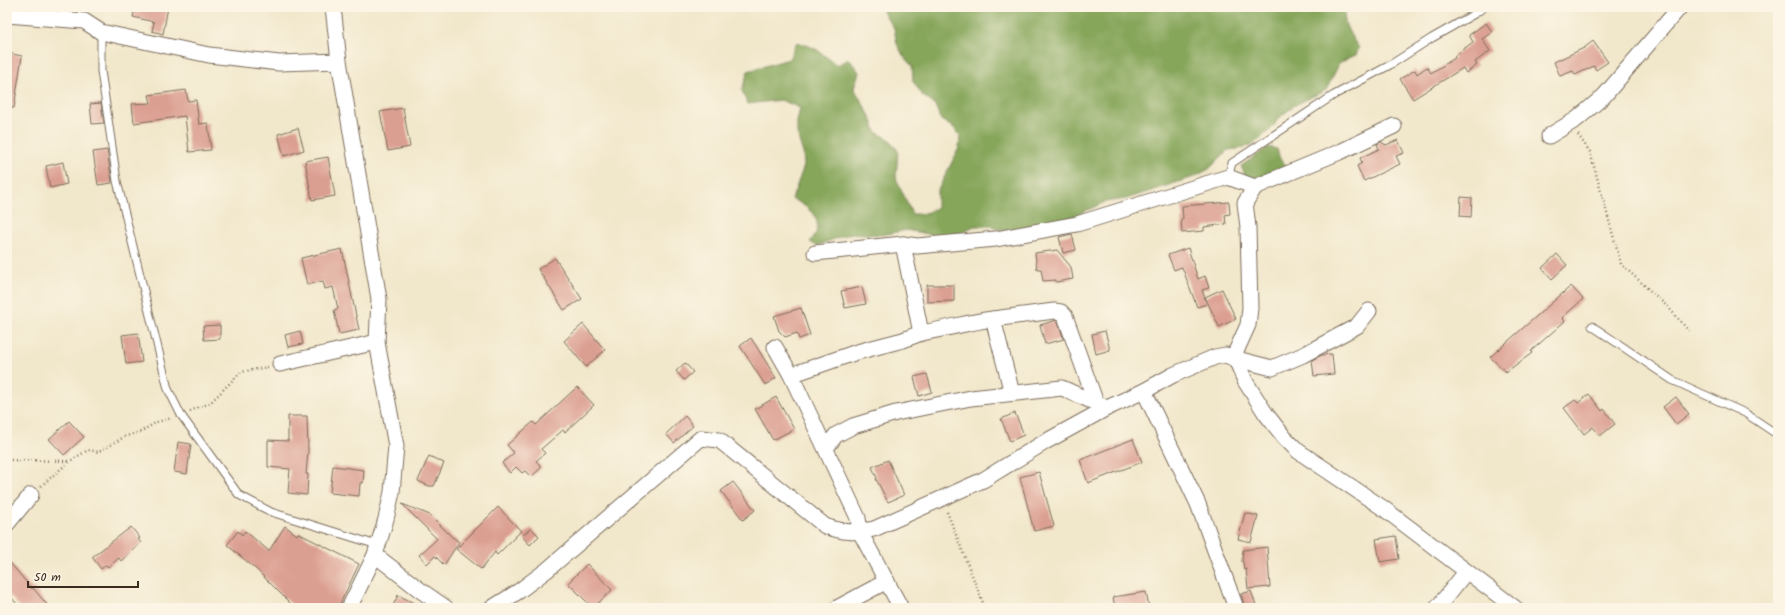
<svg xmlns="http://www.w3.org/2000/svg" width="1785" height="615" viewBox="0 0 1785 615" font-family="Kalam,sans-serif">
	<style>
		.forest { fill: #86a65a; stroke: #60683c }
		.building { fill: #db9f91 }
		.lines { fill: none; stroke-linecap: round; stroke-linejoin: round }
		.service-casing { stroke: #7b6c5b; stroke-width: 9 }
		.minor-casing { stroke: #7b6c5b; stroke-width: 17 }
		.path { stroke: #7b6c5b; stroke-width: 2.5; stroke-dasharray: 1 3; stroke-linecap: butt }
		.service { stroke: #fff; stroke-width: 7 }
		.minor { stroke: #fff; stroke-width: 15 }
	</style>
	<rect width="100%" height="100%" fill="#fcf5e5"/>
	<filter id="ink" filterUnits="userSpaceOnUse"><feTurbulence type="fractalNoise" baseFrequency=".025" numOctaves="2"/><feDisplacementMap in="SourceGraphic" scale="8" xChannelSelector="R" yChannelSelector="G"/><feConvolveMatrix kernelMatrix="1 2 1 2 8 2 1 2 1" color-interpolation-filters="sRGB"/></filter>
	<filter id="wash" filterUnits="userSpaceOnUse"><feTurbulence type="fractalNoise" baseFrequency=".012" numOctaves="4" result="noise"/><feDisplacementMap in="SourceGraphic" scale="16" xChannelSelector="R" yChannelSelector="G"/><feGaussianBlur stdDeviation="0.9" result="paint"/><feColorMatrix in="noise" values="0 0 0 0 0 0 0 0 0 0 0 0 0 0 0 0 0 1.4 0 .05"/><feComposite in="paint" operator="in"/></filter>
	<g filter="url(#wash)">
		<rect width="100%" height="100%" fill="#f1e7cb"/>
		<g class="forest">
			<path d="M883 7H1347C1339 21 1352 37 1359 48L1356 55 1350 57 1339 64 1326 90 1295 105 1281 116 1271 129 1257 141 1244 148 1228 150 1209 169 1194 177 1126 199 1105 202 1075 216 1055 223 1003 231 990 226H974L961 233 944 237 906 230 883 235 852 233 834 239 817 246 810 242C828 222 810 207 792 199L804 166 803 153 797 134V121L800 108 781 100 747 104 742 90 748 71 789 59 797 42 816 49 837 65 849 59 859 72 854 88 872 120 876 132 889 139 898 151 896 178 912 214H923L937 208V192L959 148 960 135 954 128 941 120 935 105 923 96 913 81 912 66 904 57 897 44 894 28 883 12Z"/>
			<polygon points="1268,147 1277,149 1280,159 1288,167 1251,181 1245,175 1241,166"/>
		</g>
		<g id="blocks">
			<g class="building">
				<polygon points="135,7 168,7 163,34 152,31 154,22 133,17"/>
				<polygon points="1486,23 1492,32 1482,39 1490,51 1475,62 1477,65 1466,73 1463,68 1413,99 1400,79 1415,70 1417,74 1427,67 1431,73 1455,58 1454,56 1473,42 1469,35"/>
				<polygon points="1593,41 1608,62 1596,70 1594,66 1575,75 1573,71 1560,76 1554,62 1584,48"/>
				<polygon points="7,53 22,56 14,108 7,108"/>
				<polygon points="186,90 188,101 196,100 199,124 208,123 211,150 189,152 185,116 134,123 132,104 151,103 149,95"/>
				<polygon points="101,103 104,123 92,124 90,104"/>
				<polygon points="403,108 410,147 388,151 380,112"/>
				<polygon points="298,128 304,150 284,156 278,134"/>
				<polygon points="1398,140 1404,153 1396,156 1400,164 1364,181 1357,166 1362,163 1360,158 1379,149 1377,144 1381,142 1386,145"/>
				<polygon points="107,150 112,183 98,185 93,152"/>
				<polygon points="328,157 335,196 312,200 305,161"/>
				<polygon points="63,162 67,184 50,188 46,166"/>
				<polygon points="1461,197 1472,198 1471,217 1460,216"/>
				<polygon points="1229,202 1230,214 1225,215 1226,224 1204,227 1204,231 1182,233 1181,219 1183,219 1182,206"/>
				<polygon points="1072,234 1076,250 1063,253 1059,237"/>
				<polygon points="1188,248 1198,279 1205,276 1209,288 1202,290 1207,304 1197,307 1182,267 1174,270 1168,255"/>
				<polygon points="342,249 359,330 339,334 334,310 338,309 333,287 325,289 323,281 307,285 301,258"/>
				<polygon points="1057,250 1071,267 1073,279 1056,282 1056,280 1043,281 1041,269 1037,269 1035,253"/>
				<polygon points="1557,254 1567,265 1552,279 1542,268"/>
				<polygon points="555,258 582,299 564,310 538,269"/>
				<polygon points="927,285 954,285 954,301 927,302"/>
				<polygon points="1571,286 1583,299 1562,318 1565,321 1531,351 1532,353 1506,372 1490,357"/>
				<polygon points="862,287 866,304 845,308 841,291"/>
				<polygon points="1222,289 1236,319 1219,327 1205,297"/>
				<polygon points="801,308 810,335 799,339 797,333 785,337 779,331 774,316"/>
				<polygon points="1057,320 1064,339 1045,344 1040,325"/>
				<polygon points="583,324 605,350 586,367 564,341"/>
				<polygon points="220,325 220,339 204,340 203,326"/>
				<polygon points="300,331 303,344 288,347 285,335"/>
				<polygon points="1105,331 1110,350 1096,354 1092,334"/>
				<polygon points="138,333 142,362 126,364 122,335"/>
				<polygon points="751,338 776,378 765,385 740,346"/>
				<polygon points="1332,354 1334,374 1314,376 1312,360 1322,355"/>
				<polygon points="685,363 693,372 684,380 676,371"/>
				<polygon points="927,374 932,392 919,396 914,377"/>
				<polygon points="577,387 594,405 565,432 563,430 541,449 545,453 536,461 542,467 531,477 525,471 522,473 516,467 510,473 502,463 514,453 507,445 533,422 536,425"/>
				<polygon points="1589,394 1602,411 1604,409 1615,424 1600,436 1593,427 1584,434 1564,408 1575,400 1578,403"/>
				<polygon points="776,397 794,429 773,440 755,409"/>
				<polygon points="1676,397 1689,414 1676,424 1663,407"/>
				<polygon points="1015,413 1024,435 1010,441 1001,419"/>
				<polygon points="288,416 307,416 308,451 306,474 308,474 307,495 288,493 290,469 268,467 268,440 288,441"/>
				<polygon points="685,416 693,426 674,443 666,434"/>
				<polygon points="69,421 84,437 64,455 49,439"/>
				<polygon points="1133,439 1142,462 1088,483 1080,460"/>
				<polygon points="178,442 191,444 187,474 174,472"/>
				<polygon points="429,456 444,463 434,486 429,486 418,481"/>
				<polygon points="888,460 904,495 888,502 876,479 877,478 872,467"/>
				<polygon points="333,466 364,470 363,483 360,483 359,496 330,493"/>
				<polygon points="1039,472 1054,526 1034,531 1020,477"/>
				<polygon points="733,482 755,510 743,520 721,491"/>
				<polygon points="402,504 430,515 451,536 459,542 444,565 435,556 427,564 419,555 437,539"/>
				<polygon points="498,507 521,531 497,555 495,552 481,569 456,549"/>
				<polygon points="1245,513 1258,516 1251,542 1238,539"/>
				<polygon points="285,526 297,535 298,533 359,564 338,608 295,608 256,569 227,545 238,531 242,535 245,531 269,551"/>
				<polygon points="131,527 140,538 138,539 141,543 121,561 119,558 108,567 106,565 101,569 92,557"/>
				<polygon points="531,528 539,536 530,545 522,536"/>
				<polygon points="1396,536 1399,559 1380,562 1376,539"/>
				<polygon points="1267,547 1270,587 1248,589 1246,569 1244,570 1243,562 1242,562 1243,550"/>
				<polygon points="7,559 32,589 33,588 50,608 20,608 7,592"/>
				<polygon points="587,564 612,590 593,608 568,583"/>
				<polygon points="1251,591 1257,608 1245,608 1241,594"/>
				<polygon points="1146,592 1149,608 1115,608 1113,597"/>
				<polygon points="398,595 424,608 392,608"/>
			</g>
		</g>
	</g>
	<g filter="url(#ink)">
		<use href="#blocks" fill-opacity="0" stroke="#7b6c5b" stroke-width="1"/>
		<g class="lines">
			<g class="service-casing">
				<g id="service">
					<polyline points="101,32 101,71 117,181 168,389 181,415 239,495 271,512 377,545"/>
					<polyline points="1228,177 1232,163 1334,95 1390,65 1432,38 1476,13 1484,7"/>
					<polyline points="1592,326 1672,380 1745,413 1778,435"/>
				</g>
			</g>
			<g class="minor-casing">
				<g id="minor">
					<polyline points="333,7 339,61 379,299 377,342 396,446 392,492 386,519 375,555 349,608"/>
					<polyline points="7,15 84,21 101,32 209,55 279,63 339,61"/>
					<polyline points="1549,136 1577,119 1604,96 1680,7"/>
					<polyline points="815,253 903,244 917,246 996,239 1077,224 1228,177 1255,187"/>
					<polyline points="1369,311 1357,326 1303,355 1272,368 1233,358 1248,325 1250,308 1248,227 1245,203 1255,187 1342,151 1394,126"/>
					<polyline points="993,319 1054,311 1061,312 1065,316 1096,403"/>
					<path d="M921 333C946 329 969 322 993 319L1012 393"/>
					<polyline points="775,347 791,375 858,518 860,532 901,608"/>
					<polyline points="280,364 377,342"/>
					<polyline points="791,375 857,352 903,340 921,333 903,244"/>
					<polyline points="1144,391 1198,504 1236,608"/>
					<polyline points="826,448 836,435 853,426 896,413 971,398 1062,388 1107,408"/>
					<polyline points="7,524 31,495"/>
					<polyline points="375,555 420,590 446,608"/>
					<path d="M492 608 519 591 547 570 701 438 719 440 825 526C844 533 854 533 874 529L983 480 1045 442 1107 408 1144 391 1173 375 1215 357 1226 355 1233 358 1238 364 1245 381 1266 414 1284 437 1298 451 1383 508 1515 608"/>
					<polyline points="837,608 887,581"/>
					<polyline points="1437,608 1466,572"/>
				</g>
			</g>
			<g class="path">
				<polyline points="1578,135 1590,152 1621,264 1668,307 1689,331"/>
				<polyline points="190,411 210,403 241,372 268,367"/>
				<polyline points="7,460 69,461"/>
				<polyline points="41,486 70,461 88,450 99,452 124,437 140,432 157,422 172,418"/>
				<polyline points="947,512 985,608"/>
			</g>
			<use href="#service" class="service"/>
			<use href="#minor" class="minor"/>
		</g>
	</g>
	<rect width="1785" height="615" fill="none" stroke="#fcf5e5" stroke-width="24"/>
	<path d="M28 581v6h110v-6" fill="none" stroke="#3b2a1e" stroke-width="2"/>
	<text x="34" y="581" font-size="12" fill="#3b2a1e" stroke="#fcf5e5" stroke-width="3" paint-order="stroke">50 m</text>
</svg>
